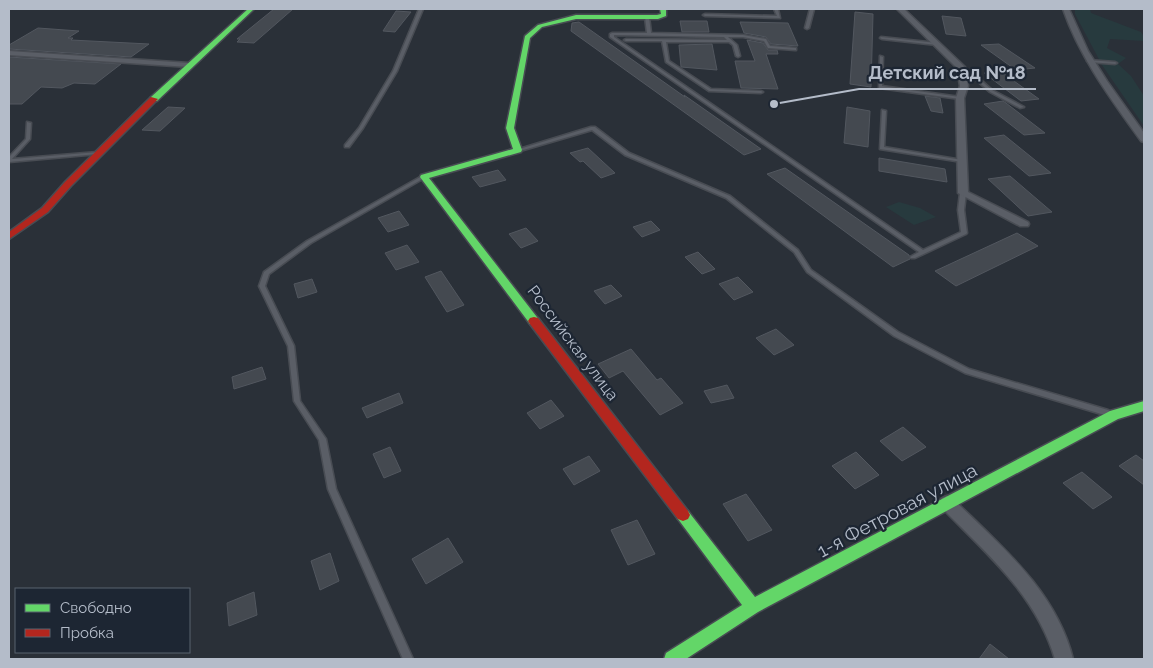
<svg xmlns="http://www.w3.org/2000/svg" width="1153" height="668" viewBox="0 0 1153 668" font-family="Raleway,sans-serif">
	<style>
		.green { fill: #273a3e }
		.building { fill: #444950; stroke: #52575f }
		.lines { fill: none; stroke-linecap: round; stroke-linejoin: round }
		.lane-casing { stroke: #484c53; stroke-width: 3 }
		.street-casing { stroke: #484c53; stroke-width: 3 }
		.fast-casing { stroke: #484c53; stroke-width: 3 }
		.jam-casing { stroke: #484c53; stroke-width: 3 }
		.lane { fill: #5a5e66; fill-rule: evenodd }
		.street { fill: #5a5e66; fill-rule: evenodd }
		.fast { fill: #63d668; fill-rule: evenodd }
		.jam { fill: #b3261e; fill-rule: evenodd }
		.labels { text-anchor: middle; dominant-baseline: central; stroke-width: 4.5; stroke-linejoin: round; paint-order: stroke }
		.street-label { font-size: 16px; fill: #b4bcc9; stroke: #1d2633 }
		.near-street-label { font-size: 19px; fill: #b4bcc9; stroke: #1d2633 }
		.leader { fill: none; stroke: #b4bcc9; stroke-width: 2 }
		.callout-dot { fill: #b4bcc9; stroke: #1d2633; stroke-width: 2 }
		.callout-label { font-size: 18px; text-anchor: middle; font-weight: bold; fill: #b4bcc9; stroke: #1d2633; stroke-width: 4.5; stroke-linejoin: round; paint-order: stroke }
	</style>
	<rect width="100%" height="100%" fill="#2a3038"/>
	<g class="green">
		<polygon points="1075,9 1090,9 1091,13 1141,32 1144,37 1144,41 1110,39 1107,48 1126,58 1118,64 1131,76 1144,96 1144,126 1102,65 1075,14"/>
		<polygon points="899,202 920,208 936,217 914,225 886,207"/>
	</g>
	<g class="building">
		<polygon points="274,9 293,9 254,43 237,42 240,39 237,39"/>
		<polygon points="396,11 411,12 395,32 383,31"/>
		<polygon points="855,12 873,14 871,87 850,84"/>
		<polygon points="942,16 961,18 966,36 946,34"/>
		<polygon points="680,21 707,21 709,32 682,32"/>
		<polygon points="579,22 685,97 684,95 761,149 744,155 571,31 572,23"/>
		<polygon points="740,22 788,23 798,46 771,44 766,37 744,33"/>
		<polygon points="38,28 79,31 68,38 73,38 71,40 149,44 131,57 9,49 9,45"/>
		<polygon points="747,40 763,43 768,50 777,50 778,54 766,54 778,89 741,88 735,61 755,61"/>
		<polygon points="712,44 717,70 681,67 679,45"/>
		<polygon points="999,44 1035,68 1016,70 981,45"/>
		<polygon points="9,57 121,64 95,84 74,83 62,88 41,87 22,104 9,104"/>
		<polygon points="1000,71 1039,99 1021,101 984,73"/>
		<polygon points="925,96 940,98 943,113 931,111"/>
		<polygon points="1003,101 1006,103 1045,133 1024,135 984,104"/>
		<polygon points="168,107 185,108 160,131 142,130"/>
		<polygon points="847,107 870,111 868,147 844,143"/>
		<polygon points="1004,135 1051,173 1029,176 984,138"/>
		<polygon points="588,148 615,173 601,178 583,161 580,162 570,153"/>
		<polygon points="879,158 945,169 947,182 879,171"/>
		<polygon points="785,168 909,255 910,259 893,267 767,174"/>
		<polygon points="498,170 506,180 480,187 472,177"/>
		<polygon points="1010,176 1052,212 1028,216 988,179"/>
		<polygon points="399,211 409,225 388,232 378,218"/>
		<polygon points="651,221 660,230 642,237 633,227"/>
		<polygon points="526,228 538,241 521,248 509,234"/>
		<polygon points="1017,233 1038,246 956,286 935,271"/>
		<polygon points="407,245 419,262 396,270 385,253"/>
		<polygon points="698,252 715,269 702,274 685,257"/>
		<polygon points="441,271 464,305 447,312 425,277"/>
		<polygon points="738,277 753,292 734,300 719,284"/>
		<polygon points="312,279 317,292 298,298 294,284"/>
		<polygon points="611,285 622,296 605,304 594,291"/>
		<polygon points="776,329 794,345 774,355 756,338"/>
		<polygon points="631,349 657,380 661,378 683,403 660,415 623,371 609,378 598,364"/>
		<polygon points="262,367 266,379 234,389 232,377"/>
		<polygon points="727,385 734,398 711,403 704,391"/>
		<polygon points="399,393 403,403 367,418 362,408"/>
		<polygon points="551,400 564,416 540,429 527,413"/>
		<polygon points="903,427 926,447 902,461 880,441"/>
		<polygon points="390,447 401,471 384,478 373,454"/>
		<polygon points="856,452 879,475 855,489 832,466"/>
		<polygon points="1136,455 1144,461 1144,485 1119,466"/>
		<polygon points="589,456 600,471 574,485 563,469"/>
		<polygon points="1082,472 1112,497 1093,509 1063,483"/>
		<polygon points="746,494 772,530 748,541 723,504"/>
		<polygon points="637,520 655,554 628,565 611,530"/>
		<polygon points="448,538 463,562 426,584 412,559"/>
		<polygon points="330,553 339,581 320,590 311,561"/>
		<polygon points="254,592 257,615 229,626 227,603"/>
		<polygon points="990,644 1009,659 979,659"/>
	</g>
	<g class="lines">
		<g class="lane-casing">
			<g id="lane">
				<polygon points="419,9 423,9 397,71 363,128 349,147 345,147 345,145 359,128 393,71"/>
				<polygon points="774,9 778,9 780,18 705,16 703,15 705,14 777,16"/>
				<polygon points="810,9 814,9 809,28 807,29 805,28"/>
				<polygon points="647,16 649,17 651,33 743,35 766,39 770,46 796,48 796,50 795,50 769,48 768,48 764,41 743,37 728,37 737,45 740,56 738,57 736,56 733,45 729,42 666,42 669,61 711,89 761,91 763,92 761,93 709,91 666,62 662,41 626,41 624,40 626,39 727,40 724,37 614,35 614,37 923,250 961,232 958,210 960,193 961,192 965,192 966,193 964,210 967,233 966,234 915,258 911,258 910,257 919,252 610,37 610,34 612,33 647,33 645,17"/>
				<polygon points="881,37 937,43 939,44 937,45 882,39 880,38"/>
				<polygon points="880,56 883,57 882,86 960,97 962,98 960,99 879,88"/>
				<polygon points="1088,60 1115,62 1117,63 1115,64 1089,62 1087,61"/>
				<polygon points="961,72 976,76 992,90 1024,107 1020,108 990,92 974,78 961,74"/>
				<polygon points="882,110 886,111 884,147 962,160 964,161 962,162 880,149"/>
				<polygon points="27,122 31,123 30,139 12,159 98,152 100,153 98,154 9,162 9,157 26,139"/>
				<polygon points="591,127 595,127 629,153 730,196 798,250 811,270 898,332 969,369 1108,410 1110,411 1111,413 1110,415 1108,416 965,373 894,336 807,272 794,252 726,198 625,155 592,130 520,151 518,151 516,150"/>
				<polygon points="422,176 424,176 426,177 311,243 269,274 265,286 294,346 300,401 326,439 336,489 413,659 403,659 328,489 319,440 294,401 288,346 259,286 264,272 307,241"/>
			</g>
		</g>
		<g class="street-casing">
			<g id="street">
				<polygon points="897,9 904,9 965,67 968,86 964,98 968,192 1028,222 1029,224 1028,226 1020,226 958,193 956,98 960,86 957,68"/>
				<path d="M1063 9H1069L1088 51 1107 81 1144 133V142L1141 141C1111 99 1080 58 1063 9Z"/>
				<polygon points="9,51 189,63 193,65 189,67 9,55"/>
				<path d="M947 496 952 498C1001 546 1056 591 1073 659H1055C1036 595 987 554 942 508L939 503 942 498Z"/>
			</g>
		</g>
		<g class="fast-casing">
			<g id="fast">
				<polygon points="248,9 254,9 157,101 151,101 151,97"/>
				<polygon points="660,9 666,9 666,16 658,19 576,19 542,27 530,38 514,128 522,150 521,152 429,178 540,321 538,324 530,324 420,177 421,175 513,149 506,128 525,36 538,25 576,15 657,15 661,14"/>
				<polygon points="1144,401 1144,411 1118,419 758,612 686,659 664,659 666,653 742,605 678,519 676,515 678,511 683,509 688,511 755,597 1110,411"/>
			</g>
		</g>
		<g class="jam-casing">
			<g id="jam">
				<polygon points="151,97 158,99 71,186 48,212 9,239 9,232 42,208 65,182"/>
				<polygon points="534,317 538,318 688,511 690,515 688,519 683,521 678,519 530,324 528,321 530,318"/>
			</g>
		</g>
		<use href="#lane" class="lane"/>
		<use href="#street" class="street"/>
		<use href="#fast" class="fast"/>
		<use href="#jam" class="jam"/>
	</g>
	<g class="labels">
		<g class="street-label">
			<text transform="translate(573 343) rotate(53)">Российская улица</text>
		</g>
		<g class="near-street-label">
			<text transform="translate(897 510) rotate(-28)">1-я Фетровая улица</text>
		</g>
	</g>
	<path class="leader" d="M774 104L859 89H1036"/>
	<circle class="callout-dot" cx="774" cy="104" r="5"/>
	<g class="callout-label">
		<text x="947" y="79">Детский сад №18</text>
	</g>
	<rect width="1153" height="668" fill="none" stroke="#b4bcc9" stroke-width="20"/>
	<rect x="15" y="588" width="175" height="65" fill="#1d2633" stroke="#59626f"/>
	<rect x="25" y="604" width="25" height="8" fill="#63d668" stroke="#59626f"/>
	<text x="60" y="613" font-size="15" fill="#b4bcc9">Свободно</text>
	<rect x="25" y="629" width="25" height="8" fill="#b3261e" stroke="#59626f"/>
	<text x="60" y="638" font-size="15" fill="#b4bcc9">Пробка</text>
</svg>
